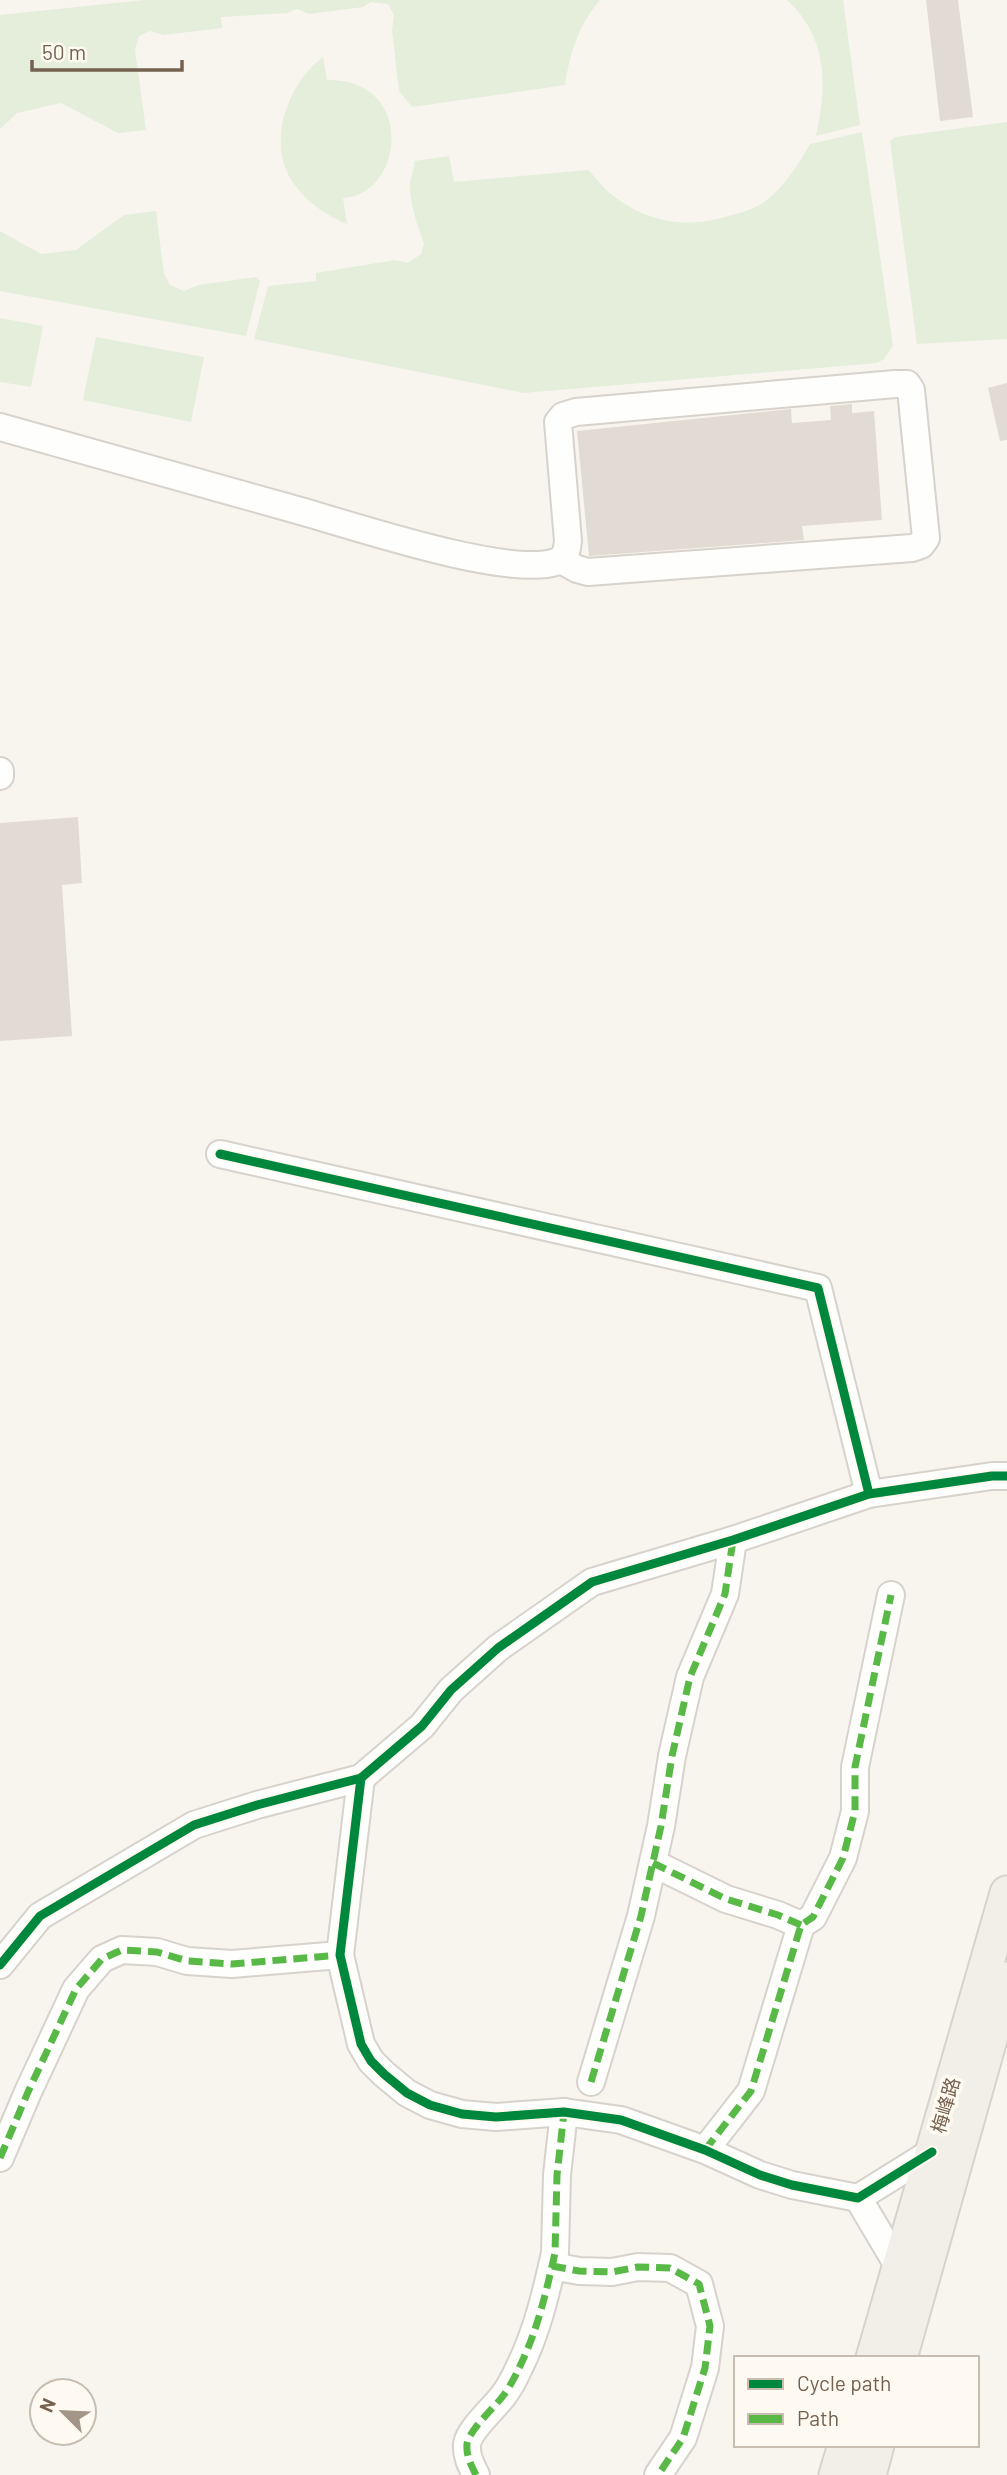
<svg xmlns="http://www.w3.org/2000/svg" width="1007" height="2475" viewBox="0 0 1007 2475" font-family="Barlow,'Noto Sans SC',sans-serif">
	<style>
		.green { fill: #e4eeda }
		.building { fill: #e2dbd4 }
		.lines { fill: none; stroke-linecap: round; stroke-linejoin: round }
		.minor-casing { stroke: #d7d2cc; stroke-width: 30 }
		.major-casing { stroke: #d9d2cc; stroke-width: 37 }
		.minor { stroke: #fefefc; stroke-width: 26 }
		.major { stroke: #f2efe8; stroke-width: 33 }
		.quiet { stroke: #58b947; stroke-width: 7; stroke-dasharray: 14 7; stroke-linecap: butt }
		.cycleway-casing { stroke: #fefaf1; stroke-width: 13 }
		.cycleway { stroke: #00873e; stroke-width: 9 }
		.labels { text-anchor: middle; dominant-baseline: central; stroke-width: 7; stroke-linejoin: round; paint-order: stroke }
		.street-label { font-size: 19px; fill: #756150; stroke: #fefaf1 }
	</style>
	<rect width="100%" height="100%" fill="#f8f5ee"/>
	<g class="green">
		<path d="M144 0H600C578 26 570 52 565 85L412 107 399 91 392 30 394 15 388 4 371 2 363 7 309 14 297 9 287 13 221 17 222 28 164 35 150 31 139 36 135 50 146 130 118 133 61 103 17 113 0 129V15Z"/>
		<path d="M787 0H843L860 125 816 136C827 86 828 37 787 0Z"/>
		<path d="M323 57 327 80C418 79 403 196 343 198L347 224C326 215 308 203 295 185 265 145 287 84 323 57Z"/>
		<polygon points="1007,122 1007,339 917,344 890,141 895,137"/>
		<path d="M862 132 893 346 884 359 877 363 524 393 254 339 268 286 316 281V273L395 260 408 263 421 254 424 244C418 226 409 204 410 183 411 175 415 170 414 161L449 156 454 182 588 170C598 180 606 192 619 200 654 225 693 228 732 215 744 212 758 207 767 200 785 185 799 164 810 144Z"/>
		<polygon points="156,211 164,274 170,285 184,291 199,285 256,277 260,281 246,336 0,291 0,231 41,254 76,250 124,215"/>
		<polygon points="0,318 43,326 31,387 0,382"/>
		<polygon points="96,337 204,357 191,422 83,400"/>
	</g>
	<g class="building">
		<polygon points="926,0 958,0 973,117 940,121"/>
		<polygon points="1007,383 1007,440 1000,441 988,388"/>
		<polygon points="852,404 852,413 874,411 882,520 802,526 804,540 589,556 577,431 791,409 792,423 831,420 830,406"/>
		<polygon points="78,817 82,883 62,885 72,1036 0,1041 0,823"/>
	</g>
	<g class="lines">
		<g class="minor-casing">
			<g id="minor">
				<path d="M0 427C99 455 198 483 297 510 351 525 507 578 556 562 566 558 567 550 568 541L558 422 563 416 576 412 895 384H907L911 390 926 538 921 545 912 548 588 572 577 569 561 560"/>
				<polyline points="0,771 0,776"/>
				<polyline points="220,1154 818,1288 869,1494"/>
				<polyline points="361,1778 340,1955 361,2044 371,2061 384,2074 407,2093 430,2105 462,2114 496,2117 564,2112 621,2120 705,2150 760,2175 792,2185 858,2198 932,2152"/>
				<polyline points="653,1863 726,1899 778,1915 801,1925"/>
				<polyline points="0,1965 40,1916 194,1825 257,1805 361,1778 422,1726 451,1690 498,1648 592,1582 733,1540 869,1494 992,1476 1007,1476"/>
				<polyline points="591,2082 641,1916 661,1826 672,1756 690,1677 725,1594 733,1540"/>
				<polyline points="705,2150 751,2091 801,1925 813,1917 843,1858 855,1811 855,1767 891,1595"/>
				<polyline points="0,2158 28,2092 76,1989 102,1959 122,1950 157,1952 187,1961 232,1964 340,1955"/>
				<polyline points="858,2198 899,2267"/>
				<polyline points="552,2266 579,2271 612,2272 638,2267 670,2268 699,2284 710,2326 705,2368 683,2438 658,2475"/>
				<path d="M476 2475C471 2465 466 2456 467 2444 469 2430 494 2408 503 2396 509 2388 515 2377 519 2368 537 2332 546 2293 555 2253L557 2175 564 2112"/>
			</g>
		</g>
		<g class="major-casing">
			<g id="major">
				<polyline points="873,2358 1007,1893"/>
				<polyline points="900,2358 1007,1979"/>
				<polyline points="836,2475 845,2445"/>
				<polyline points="869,2475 877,2445"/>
			</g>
		</g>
		<use href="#minor" class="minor"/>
		<use href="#major" class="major"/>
		<g class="quiet">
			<polyline points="653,1863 726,1899 778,1915 801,1925"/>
			<polyline points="591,2082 641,1916 661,1826 672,1756 690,1677 725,1594 733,1540"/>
			<polyline points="705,2150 751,2091 801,1925 813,1917 843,1858 855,1811 855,1767 891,1595"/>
			<polyline points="0,2158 28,2092 76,1989 102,1959 122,1950 157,1952 187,1961 232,1964 340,1955"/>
			<polyline points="552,2266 579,2271 612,2272 638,2267 670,2268 699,2284 710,2326 705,2368 683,2438 658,2475"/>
			<path d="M476 2475C471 2465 466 2456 467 2444 469 2430 494 2408 503 2396 509 2388 515 2377 519 2368 537 2332 546 2293 555 2253L557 2175 564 2112"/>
		</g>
		<g class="cycleway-casing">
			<g id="cycleway">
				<polyline points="220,1154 818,1288 869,1494"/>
				<polyline points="361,1778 340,1955 361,2044 371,2061 384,2074 407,2093 430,2105 462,2114 496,2117 564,2112 621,2120 705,2150 760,2175 792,2185 858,2198 932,2152"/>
				<polyline points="0,1965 40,1916 194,1825 257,1805 361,1778 422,1726 451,1690 498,1648 592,1582 733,1540 869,1494 992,1476 1007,1476"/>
			</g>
		</g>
		<use href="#cycleway" class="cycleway"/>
	</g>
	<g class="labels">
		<g class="street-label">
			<text transform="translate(945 2105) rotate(-74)">梅峰路</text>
		</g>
	</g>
	<rect x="734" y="2356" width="245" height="91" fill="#fefaf1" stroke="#c7bdb1" stroke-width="2"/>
	<rect x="748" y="2379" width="35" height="10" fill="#00873e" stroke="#c7bdb1" stroke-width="2"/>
	<text x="797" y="2391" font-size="21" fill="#756150">Cycle path</text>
	<rect x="748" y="2414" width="35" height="10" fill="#58b947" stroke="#c7bdb1" stroke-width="2"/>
	<text x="797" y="2426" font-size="21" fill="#756150">Path</text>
	<g transform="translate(63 2412) rotate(294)"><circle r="33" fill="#fefaf1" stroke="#c7bdb1" stroke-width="2"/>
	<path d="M0-5L12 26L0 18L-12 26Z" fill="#a39587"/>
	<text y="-10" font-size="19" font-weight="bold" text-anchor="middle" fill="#756150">N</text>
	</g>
	<path d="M32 60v10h150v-10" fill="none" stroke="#756150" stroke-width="3.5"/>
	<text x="42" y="60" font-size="21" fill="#756150" stroke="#fefaf1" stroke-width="5" paint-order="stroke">50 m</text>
</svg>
